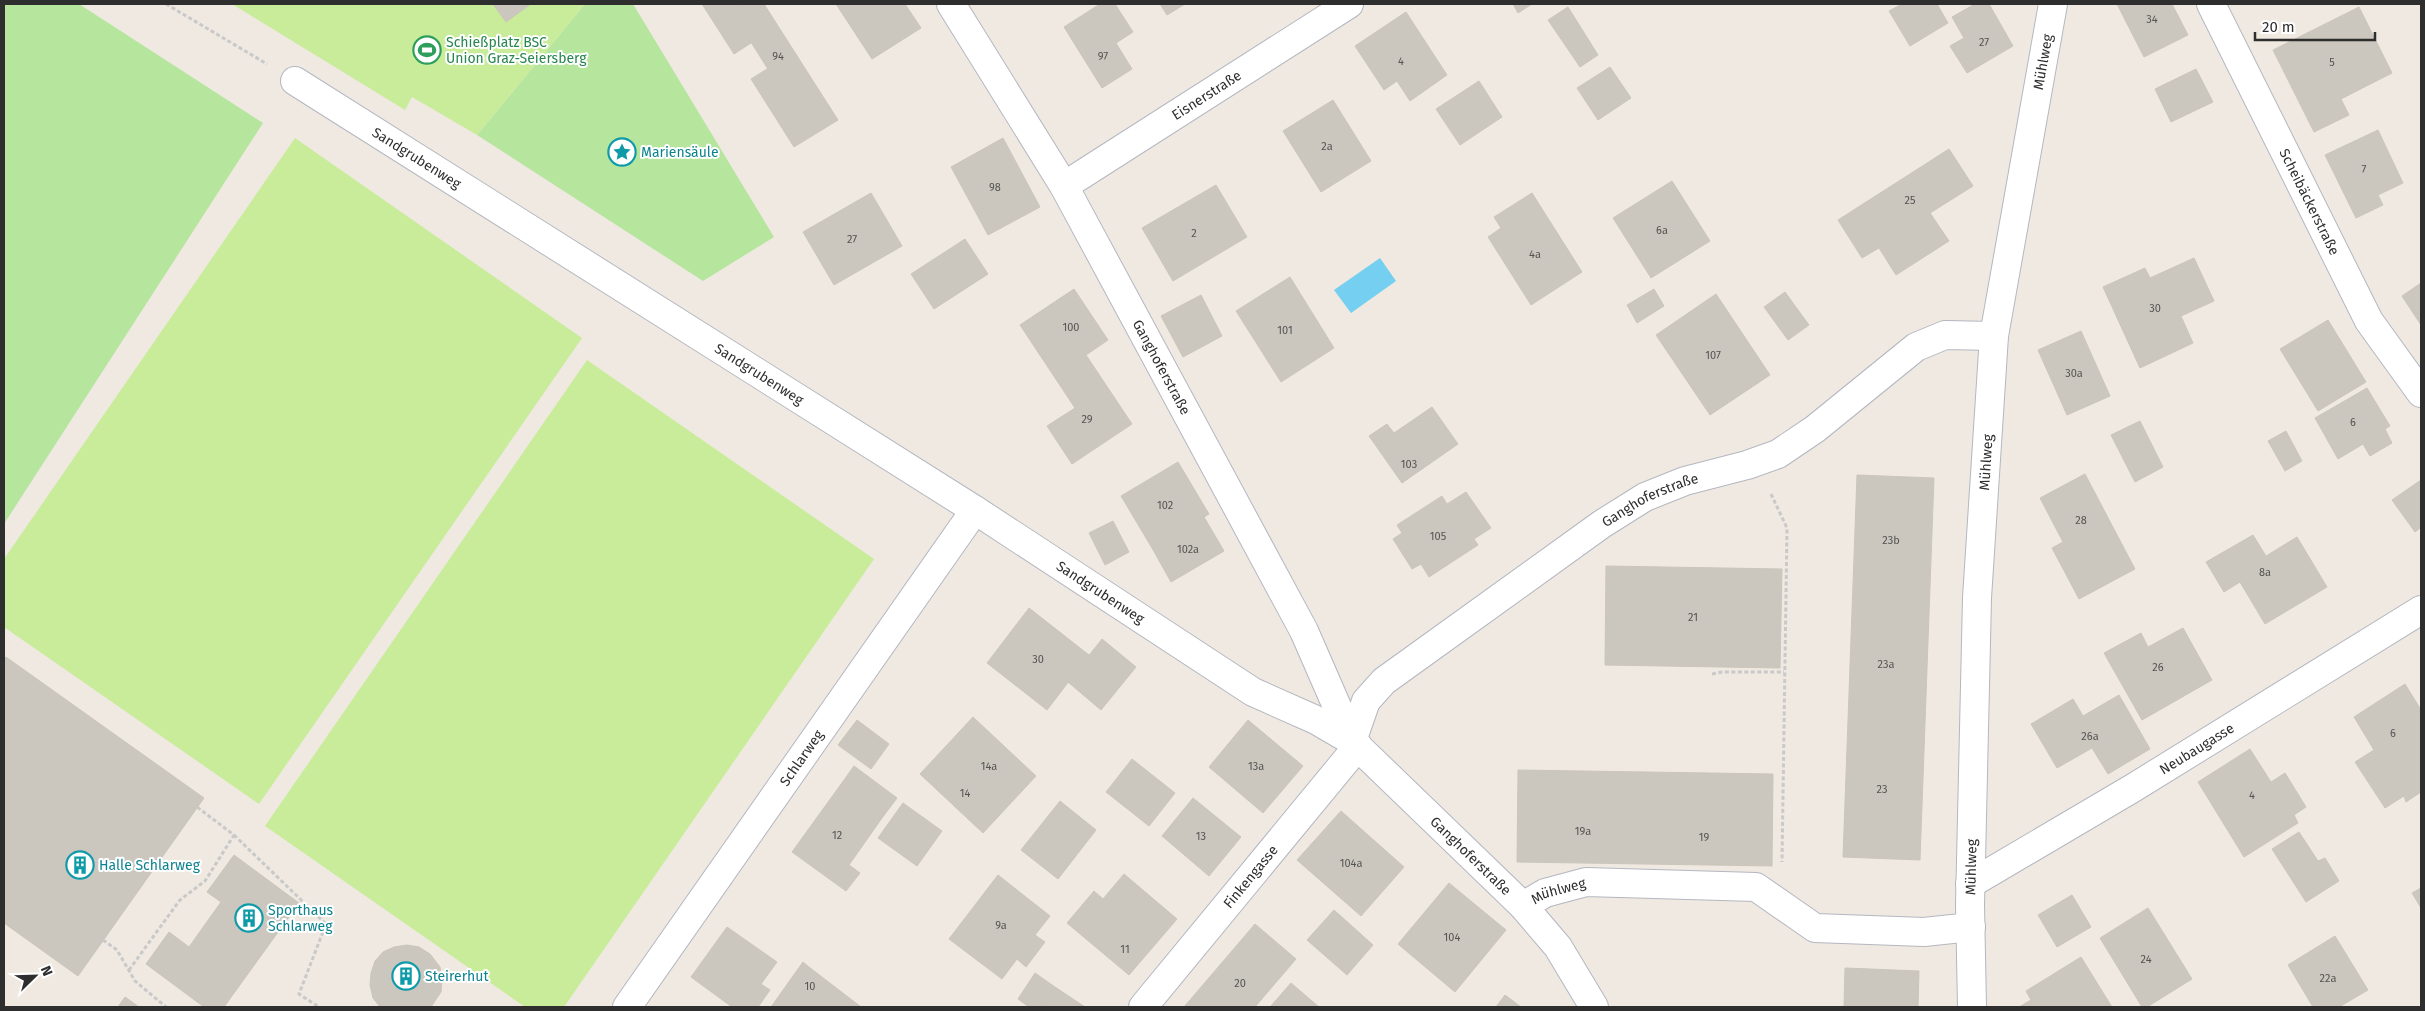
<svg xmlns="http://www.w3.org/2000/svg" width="2425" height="1011" viewBox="0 0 2425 1011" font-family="'Fira Sans',sans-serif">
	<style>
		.green { fill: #b6e59e }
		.pitch { fill: #c9ec9a }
		.water { fill: #75cff0 }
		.building { fill: #cbc7bf; stroke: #cbc5ba }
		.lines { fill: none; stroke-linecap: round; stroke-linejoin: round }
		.street-casing { stroke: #b4b7c1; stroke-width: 30 }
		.path { stroke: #c9c9c9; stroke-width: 3; stroke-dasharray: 4 2.5; stroke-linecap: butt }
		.street { stroke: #fff; stroke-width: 28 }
		.labels { text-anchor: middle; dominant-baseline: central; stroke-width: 4; stroke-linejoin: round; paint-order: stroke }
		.number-label { font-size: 11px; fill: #555452 }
		.leisure-label { font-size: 14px; fill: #27864d; stroke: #fff; text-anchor: start }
		.street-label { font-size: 14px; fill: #2e2e2e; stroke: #fff }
		.culture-label { font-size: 14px; fill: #0d838f; stroke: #fff; text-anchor: start }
	</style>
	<rect width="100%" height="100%" fill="#efe9e1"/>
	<g class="green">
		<polygon points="4,4 79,4 263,123 4,524"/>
		<polygon points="585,4 633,4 774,237 703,281 477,135"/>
	</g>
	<g class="pitch">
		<polygon points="232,4 585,4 477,135 412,97 405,110"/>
		<polygon points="295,138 582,338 259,804 4,627 4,559"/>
		<polygon points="587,360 874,559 564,1007 525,1007 265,826"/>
	</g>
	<polygon class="water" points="1380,258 1396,281 1351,313 1334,290"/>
	<g class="building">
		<polygon points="493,4 531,4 506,22"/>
		<polygon points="702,4 745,4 732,12 751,43 734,54"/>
		<polygon points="745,4 764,4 815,84 788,101 732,12"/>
		<polygon points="836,4 905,4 921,28 872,59"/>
		<polygon points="1100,4 1115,4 1133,32 1116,43 1132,69 1102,88 1064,27"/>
		<polygon points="1160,4 1185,4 1167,15"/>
		<polygon points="1513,4 1532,4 1518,13"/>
		<polygon points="1902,4 1937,4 1948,23 1910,46 1889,11"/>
		<polygon points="1975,4 1989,4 2013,46 1967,73 1950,46 1964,38 1952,17"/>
		<polygon points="2117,4 2172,4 2188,35 2144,57"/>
		<polygon points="1568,7 1598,55 1580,67 1548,20"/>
		<polygon points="2359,7 2392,73 2341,99 2349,115 2314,132 2273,50"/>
		<polygon points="1406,12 1447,75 1410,101 1397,81 1384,90 1355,46"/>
		<polygon points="1610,67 1631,98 1598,120 1577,88"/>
		<polygon points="767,69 788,101 815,84 838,120 794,147 751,79"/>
		<polygon points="2196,69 2213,102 2171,122 2155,89"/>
		<polygon points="1479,81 1502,117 1460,145 1436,109"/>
		<polygon points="1333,100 1371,161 1321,192 1283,131"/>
		<polygon points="2378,130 2403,183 2378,195 2383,205 2356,218 2325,155"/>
		<polygon points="1003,138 1040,207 988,235 951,167"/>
		<polygon points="1949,149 1973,186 1930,213 1949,241 1896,275 1879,248 1862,258 1838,220"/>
		<polygon points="1672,181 1710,241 1651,278 1613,218"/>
		<polygon points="1216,185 1247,237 1173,281 1142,228"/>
		<polygon points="871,193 902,246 834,285 803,232"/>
		<polygon points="1532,193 1582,272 1531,305 1488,237 1501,228 1494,217"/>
		<polygon points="965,239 988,274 934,309 911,274"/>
		<polygon points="2194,258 2214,301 2181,316 2193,343 2140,368 2103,287 2145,268 2150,278"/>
		<polygon points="1290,277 1334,348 1281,382 1236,311"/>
		<polygon points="2421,283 2421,325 2402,296"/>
		<polygon points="1074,289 1108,340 1086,355 1132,424 1072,464 1047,426 1075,408 1020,325"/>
		<polygon points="1654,289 1664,306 1637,323 1627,305"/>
		<polygon points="1785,292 1809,325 1788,340 1764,307"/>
		<polygon points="1716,294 1770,375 1710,415 1656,335"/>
		<polygon points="1201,295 1222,336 1183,357 1161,316"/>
		<polygon points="2328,320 2366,382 2318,411 2280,349"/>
		<polygon points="2081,331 2110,396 2067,415 2038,350"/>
		<polygon points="2367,388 2390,426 2385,429 2392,443 2370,456 2363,444 2338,459 2315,418"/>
		<polygon points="1432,407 1458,444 1402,483 1369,436 1387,424 1394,433"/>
		<polygon points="2140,421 2163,467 2135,482 2111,435"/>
		<polygon points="2286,431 2302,461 2285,471 2268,441"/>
		<polygon points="1178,462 1209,514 1152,548 1121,496"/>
		<polygon points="2085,474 2135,569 2079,599 2052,548 2063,542 2040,498"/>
		<polygon points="1857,475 1934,478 1920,860 1843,857"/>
		<polygon points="2421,480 2421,530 2420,528 2415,532 2392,500"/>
		<polygon points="1466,492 1491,528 1474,539 1478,545 1429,577 1421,564 1412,569 1393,539 1402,533 1397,525 1442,496 1447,504"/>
		<polygon points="1204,517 1224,551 1171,582 1152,548"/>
		<polygon points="1113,521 1129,552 1105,565 1089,533"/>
		<polygon points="2253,535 2266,556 2297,537 2327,587 2265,624 2240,582 2224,592 2206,562"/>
		<polygon points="1606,566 1782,569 1780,668 1605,665"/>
		<polygon points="1029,608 1089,655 1047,710 987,663"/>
		<polygon points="2183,628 2212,680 2142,720 2104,653 2141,633 2148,647"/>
		<polygon points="1102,639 1136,667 1101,710 1068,682"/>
		<polygon points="6,657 204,798 78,976 4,923 4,660"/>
		<polygon points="2405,684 2421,710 2421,792 2406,802 2404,796 2385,808 2355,762 2374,750 2354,717"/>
		<polygon points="2119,695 2150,749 2108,774 2092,748 2057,768 2031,724 2073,699 2083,716"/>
		<polygon points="973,717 1036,776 983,833 920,774"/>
		<polygon points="857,720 889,744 871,769 838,745"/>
		<polygon points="1248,720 1303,766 1263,813 1209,767"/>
		<polygon points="2250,749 2271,782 2285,773 2306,807 2294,815 2298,823 2244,857 2198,782"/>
		<polygon points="1132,759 1175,793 1149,826 1106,792"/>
		<polygon points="854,766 897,798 882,818 839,787"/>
		<polygon points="1518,770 1773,774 1772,866 1517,862"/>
		<polygon points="839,787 882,818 849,865 860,873 846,891 792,852"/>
		<polygon points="1193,798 1241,837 1209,876 1162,836"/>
		<polygon points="1060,801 1096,830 1058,879 1021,850"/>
		<polygon points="903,803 942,831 917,866 878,838"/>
		<polygon points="1341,811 1404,867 1361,916 1297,860"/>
		<polygon points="2299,832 2318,861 2325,858 2339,881 2306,902 2272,849"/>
		<polygon points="234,855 299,903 224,1007 204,1007 146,964 169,932 189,947 221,902 207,892"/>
		<polygon points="1124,874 1177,919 1129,975 1067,923 1094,891 1103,899"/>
		<polygon points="998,875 1050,916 1035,935 1045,942 1026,967 1017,959 1002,979 949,939"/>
		<polygon points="1449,883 1506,930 1455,992 1398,944"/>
		<polygon points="2421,888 2421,908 2412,893"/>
		<polygon points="2072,895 2091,927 2057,947 2038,915"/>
		<polygon points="2148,908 2192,979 2147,1007 2142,1007 2100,938"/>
		<polygon points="1334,910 1373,945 1347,975 1307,940"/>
		<polygon points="1255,924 1296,959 1255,1007 1184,1007"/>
		<polygon points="727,927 777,962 761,984 770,990 758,1007 732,1007 691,977"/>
		<polygon points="2335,936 2368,990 2339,1007 2313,1007 2288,965"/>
		<polygon points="407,945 419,947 430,954 440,967 442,979 441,992 431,1007 380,1007 373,998 370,985 371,973 375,961 383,952 394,947"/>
		<polygon points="2081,957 2112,1007 2019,1007 2031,1000 2026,991"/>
		<polygon points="803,962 809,967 861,1007 771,1007"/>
		<polygon points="1845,968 1919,971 1918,1007 1844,1007"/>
		<polygon points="1035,973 1055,987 1042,1007 1029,1007 1018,999"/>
		<polygon points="1291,983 1319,1007 1270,1007"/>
		<polygon points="1055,987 1085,1007 1042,1007"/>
		<polygon points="1505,995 1521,1007 1496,1007"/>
		<polygon points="125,997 139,1007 118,1007"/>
	</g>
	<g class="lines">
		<g class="street-casing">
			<g id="street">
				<path id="s1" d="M951 4 1064 186 1304 631 1352 741 1523 906 1558 947 1594 1007"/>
				<path id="s2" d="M2211 4 2369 321 2421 393"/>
				<path id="s3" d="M295 81 975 510 1253 692 1316 720 1352 741 1366 701 1384 681 1602 524 1645 497 1685 481 1747 465 1778 454 1815 429 1916 347 1945 335 1994 336"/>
				<path id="s4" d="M1064 186 1349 4"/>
				<path id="s5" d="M1970 884 2133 788 2421 610"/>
				<path id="s6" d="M1523 906 1545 893 1586 882 1756 887 1815 928 1924 932 1971 927"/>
				<path id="s7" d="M627 1007 975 510"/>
				<path id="s8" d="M1143 1007 1358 746"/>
				<path id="s9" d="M1972 1007 1970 905 1977 598 1994 336 2053 4"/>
			</g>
		</g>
		<g class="path">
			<polyline points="166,4 267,64"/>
			<polyline points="1771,494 1787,528 1782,862"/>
			<polyline points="1712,674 1722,672 1784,672"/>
			<polyline points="234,835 326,924 299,994 319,1007"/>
			<polyline points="103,940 117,950 135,981 166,1007"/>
			<polyline points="129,970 180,900 205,881 234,835 197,807"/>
		</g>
		<use href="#street" class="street"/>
	</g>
	<defs>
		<g id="stadium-ring" transform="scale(1.4375)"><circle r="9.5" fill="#fff" stroke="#2e9e5b" stroke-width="1.5"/><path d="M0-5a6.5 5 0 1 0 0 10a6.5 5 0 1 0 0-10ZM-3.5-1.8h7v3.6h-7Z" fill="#2e9e5b"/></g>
		<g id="sight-ring" transform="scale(1.4375)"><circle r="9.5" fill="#fff" stroke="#0f9aa8" stroke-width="1.5"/><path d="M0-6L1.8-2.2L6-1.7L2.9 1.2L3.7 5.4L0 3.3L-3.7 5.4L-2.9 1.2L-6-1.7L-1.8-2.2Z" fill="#0f9aa8"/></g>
		<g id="building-ring" transform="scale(1.4375)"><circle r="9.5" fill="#fff" stroke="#0f9aa8" stroke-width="1.5"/><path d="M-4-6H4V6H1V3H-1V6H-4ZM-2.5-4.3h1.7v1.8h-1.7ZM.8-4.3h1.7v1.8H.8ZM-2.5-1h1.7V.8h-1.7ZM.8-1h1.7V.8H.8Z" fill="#0f9aa8"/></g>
	</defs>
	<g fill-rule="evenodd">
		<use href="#stadium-ring" x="427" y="50"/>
		<use href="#sight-ring" x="622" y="152"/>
		<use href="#building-ring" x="80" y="865"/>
		<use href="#building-ring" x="249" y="918"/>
		<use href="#building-ring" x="406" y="976"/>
	</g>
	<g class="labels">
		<g class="number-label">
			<text x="2152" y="19">34</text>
			<text x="1984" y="42">27</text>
			<text x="778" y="56">94</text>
			<text x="1103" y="56">97</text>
			<text x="1401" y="61">4</text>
			<text x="2332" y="62">5</text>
			<text x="1327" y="146">2a</text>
			<text x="2364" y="169">7</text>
			<text x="995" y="187">98</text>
			<text x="1910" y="200">25</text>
			<text x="1662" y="230">6a</text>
			<text x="1194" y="233">2</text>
			<text x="852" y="239">27</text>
			<text x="1535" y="254">4a</text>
			<text x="2155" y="308">30</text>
			<text x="1071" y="327">100</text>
			<text x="1285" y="330">101</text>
			<text x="1713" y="355">107</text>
			<text x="2074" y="373">30a</text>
			<text x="1087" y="419">29</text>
			<text x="2353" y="422">6</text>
			<text x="1409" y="464">103</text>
			<text x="1165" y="505">102</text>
			<text x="2081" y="520">28</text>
			<text x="1438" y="536">105</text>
			<text x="1891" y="540">23b</text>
			<text x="1188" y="549">102a</text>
			<text x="2265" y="572">8a</text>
			<text x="1693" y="617">21</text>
			<text x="1038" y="659">30</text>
			<text x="1886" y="664">23a</text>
			<text x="2158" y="667">26</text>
			<text x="2393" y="733">6</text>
			<text x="2090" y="736">26a</text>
			<text x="989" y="766">14a</text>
			<text x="1256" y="766">13a</text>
			<text x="1882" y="789">23</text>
			<text x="965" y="793">14</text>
			<text x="2252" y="795">4</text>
			<text x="1583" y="831">19a</text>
			<text x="837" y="835">12</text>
			<text x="1201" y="836">13</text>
			<text x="1704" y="837">19</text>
			<text x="1351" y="863">104a</text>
			<text x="1001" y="925">9a</text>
			<text x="1452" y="937">104</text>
			<text x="1125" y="949">11</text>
			<text x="2146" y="959">24</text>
			<text x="2328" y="978">22a</text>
			<text x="1240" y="983">20</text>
			<text x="810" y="986">10</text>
		</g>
		<g class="leisure-label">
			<text x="446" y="42">Schießplatz BSC<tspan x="446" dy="16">Union Graz-Seiersberg</tspan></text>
		</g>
		<g class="street-label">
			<text stroke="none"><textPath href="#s9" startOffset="950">Mühlweg</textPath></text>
			<text stroke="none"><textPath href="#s4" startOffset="169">Eisnerstraße</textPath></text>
			<text stroke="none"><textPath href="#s3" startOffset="144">Sandgrubenweg</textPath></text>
			<text stroke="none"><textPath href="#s2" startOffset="221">Scheibäckerstraße</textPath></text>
			<text stroke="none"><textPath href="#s1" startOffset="420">Ganghoferstraße</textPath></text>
			<text stroke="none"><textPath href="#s3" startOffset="549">Sandgrubenweg</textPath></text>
			<text stroke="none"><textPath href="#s9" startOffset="545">Mühlweg</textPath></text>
			<text stroke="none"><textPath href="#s3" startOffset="1639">Ganghoferstraße</textPath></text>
			<text stroke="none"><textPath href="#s3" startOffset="954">Sandgrubenweg</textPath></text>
			<text stroke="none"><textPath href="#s5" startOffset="264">Neubaugasse</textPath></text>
			<text stroke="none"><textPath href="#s7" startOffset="304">Schlarweg</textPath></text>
			<text stroke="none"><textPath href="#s1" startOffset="1005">Ganghoferstraße</textPath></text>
			<text stroke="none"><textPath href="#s9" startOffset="140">Mühlweg</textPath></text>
			<text stroke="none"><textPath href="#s8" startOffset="169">Finkengasse</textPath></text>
			<text stroke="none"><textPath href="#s6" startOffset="39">Mühlweg</textPath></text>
		</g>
		<g class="culture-label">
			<text x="641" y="152">Mariensäule</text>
			<text x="99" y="865">Halle Schlarweg</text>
			<text x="268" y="910">Sporthaus<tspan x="268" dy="16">Schlarweg</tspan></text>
			<text x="425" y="976">Steirerhut</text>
		</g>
	</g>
	<rect width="2425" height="1011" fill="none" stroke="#2e2e2e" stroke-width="10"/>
	<g transform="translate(35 976) rotate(67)" stroke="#ffffff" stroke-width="4" paint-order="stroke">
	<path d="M0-4L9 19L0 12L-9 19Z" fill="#2e2e2e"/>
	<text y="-8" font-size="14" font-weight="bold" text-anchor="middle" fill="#2e2e2e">N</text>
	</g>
	<path d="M2255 32v8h120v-8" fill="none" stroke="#2e2e2e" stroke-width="2.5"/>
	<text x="2262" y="32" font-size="15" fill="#2e2e2e" stroke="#ffffff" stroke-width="4" paint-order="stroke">20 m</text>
</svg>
